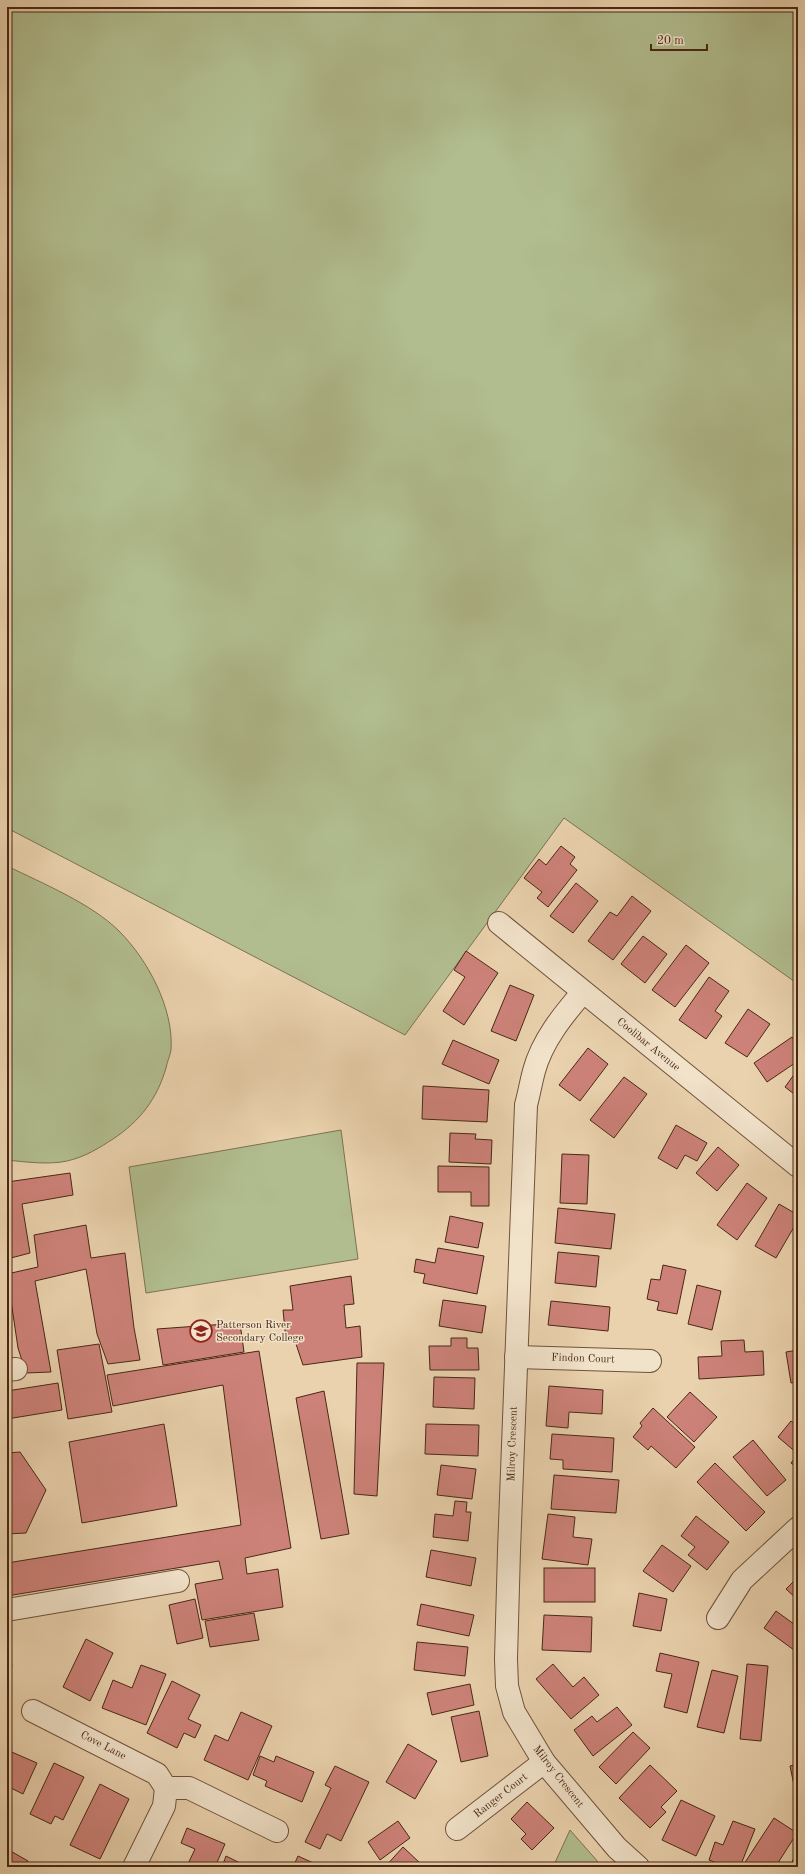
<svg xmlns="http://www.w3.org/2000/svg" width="805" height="1874" viewBox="0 0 805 1874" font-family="'Old Standard TT',serif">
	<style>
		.green { fill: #b1bd8f; stroke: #7d7252 }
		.building { fill: #cd8279; stroke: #492814 }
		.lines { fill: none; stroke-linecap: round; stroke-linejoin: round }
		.minor-casing { stroke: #71523a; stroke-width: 24 }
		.minor { stroke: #f1e2ca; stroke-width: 22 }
		.labels { text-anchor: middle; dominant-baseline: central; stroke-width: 3; stroke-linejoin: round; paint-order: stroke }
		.street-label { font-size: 11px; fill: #492814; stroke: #f1e2ca }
		.poi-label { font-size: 11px; fill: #492814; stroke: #f1e2ca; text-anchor: start }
	</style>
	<rect width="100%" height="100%" fill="#ead2ae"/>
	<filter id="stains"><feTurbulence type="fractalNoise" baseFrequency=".005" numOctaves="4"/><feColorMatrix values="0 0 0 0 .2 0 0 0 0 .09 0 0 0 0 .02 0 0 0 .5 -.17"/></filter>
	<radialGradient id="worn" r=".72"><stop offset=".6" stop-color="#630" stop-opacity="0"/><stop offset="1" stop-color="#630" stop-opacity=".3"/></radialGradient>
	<g class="green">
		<polygon points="7,7 798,7 798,984 564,818 405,1035 7,828"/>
		<path d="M7 866C42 883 92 904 119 931 148 960 174 1009 171 1050 170 1056 167 1062 166 1068 157 1099 140 1121 113 1139 99 1148 85 1157 67 1161 49 1165 26 1162 7 1160Z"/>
		<polygon points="341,1130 358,1259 146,1293 129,1167"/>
		<polygon points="570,1830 599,1863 605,1867 553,1867"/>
	</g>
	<g class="building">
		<polygon points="561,846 575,857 570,864 577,870 548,907 537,898 542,892 524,878 539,859 546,865"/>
		<polygon points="576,883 598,901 573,933 550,916"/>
		<polygon points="632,896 651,911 613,960 588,941 610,912 617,916"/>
		<polygon points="643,936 667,954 645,983 621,964"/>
		<polygon points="686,945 709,963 675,1007 652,990"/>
		<polygon points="466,951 498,973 464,1025 443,1011 465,977 454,970"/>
		<polygon points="709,977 729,991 715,1011 722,1016 706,1039 679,1020"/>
		<polygon points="510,985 534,995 516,1041 491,1031"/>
		<polygon points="748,1009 770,1024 747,1057 725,1043"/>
		<polygon points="792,1037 798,1046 798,1061 767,1082 754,1063"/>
		<polygon points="453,1040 499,1060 489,1084 442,1064"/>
		<polygon points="588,1048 608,1064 580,1101 559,1085"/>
		<polygon points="798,1069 798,1097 785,1087"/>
		<polygon points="624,1077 647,1094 614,1138 590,1120"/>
		<polygon points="423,1086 489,1090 487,1122 422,1119"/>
		<polygon points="676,1125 707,1143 697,1161 685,1155 677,1169 658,1158"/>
		<polygon points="450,1133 476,1134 475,1139 492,1140 491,1164 449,1162"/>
		<polygon points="718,1147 739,1165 717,1191 696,1173"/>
		<polygon points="562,1154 589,1155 587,1204 560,1203"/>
		<polygon points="438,1166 489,1167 489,1206 471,1206 471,1192 438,1192"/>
		<polygon points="70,1173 73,1195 22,1204 30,1253 7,1259 7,1182"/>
		<polygon points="747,1183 767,1198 737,1240 717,1225"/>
		<polygon points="779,1204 798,1215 798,1220 776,1258 755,1246"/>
		<polygon points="558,1208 615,1214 611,1249 555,1243"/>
		<polygon points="450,1216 483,1223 478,1248 445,1242"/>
		<polygon points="86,1225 91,1258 125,1253 134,1328 140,1360 108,1364 97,1334 86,1269 35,1281 51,1372 26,1373 18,1348 7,1274 38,1267 34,1235"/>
		<polygon points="438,1248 484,1256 477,1294 423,1283 425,1274 414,1272 416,1259 435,1263"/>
		<polygon points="558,1252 599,1256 596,1287 555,1283"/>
		<polygon points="663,1265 686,1270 677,1314 657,1310 659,1302 647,1299 651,1279 660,1280"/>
		<polygon points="351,1276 354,1304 344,1305 346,1328 360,1326 362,1357 303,1365 295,1341 286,1341 283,1310 293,1310 290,1286"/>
		<polygon points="697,1285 721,1291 712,1330 688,1324"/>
		<polygon points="443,1300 486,1306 482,1333 439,1326"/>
		<polygon points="551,1301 610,1307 608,1331 548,1325"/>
		<polygon points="240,1323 244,1352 163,1365 157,1329"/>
		<polygon points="451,1338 467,1338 467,1348 478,1348 479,1370 430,1370 429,1346 451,1346"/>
		<polygon points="744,1340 745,1352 763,1351 764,1375 699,1379 698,1357 722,1356 721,1341"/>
		<polygon points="99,1344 112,1412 68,1419 57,1350"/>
		<polygon points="798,1350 798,1382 791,1383 786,1352"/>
		<polygon points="259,1351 291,1548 245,1558 247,1574 278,1569 283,1607 202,1620 195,1584 223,1579 219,1561 7,1596 7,1563 241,1525 223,1385 113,1406 107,1375"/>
		<polygon points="357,1363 384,1363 377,1496 354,1494"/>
		<polygon points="434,1377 475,1378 474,1409 433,1407"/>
		<polygon points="58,1383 62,1410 7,1419 7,1391"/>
		<polygon points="549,1386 603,1390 602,1414 569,1412 568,1428 546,1426"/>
		<polygon points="324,1391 349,1534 321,1539 296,1398"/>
		<polygon points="690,1392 717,1417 694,1442 667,1417"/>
		<polygon points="653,1408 695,1447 676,1468 651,1446 648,1450 633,1437 642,1426 640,1423"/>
		<polygon points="791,1421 798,1426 798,1454 778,1437"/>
		<polygon points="164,1424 177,1506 82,1523 69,1442"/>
		<polygon points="426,1424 479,1425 478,1456 425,1454"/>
		<polygon points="552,1434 614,1438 612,1472 563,1469 563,1460 550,1459"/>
		<polygon points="753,1440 786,1480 767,1496 733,1457"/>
		<polygon points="20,1452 46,1490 26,1533 7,1534 7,1453"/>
		<polygon points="798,1454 798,1468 791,1463"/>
		<polygon points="715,1463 765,1512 746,1531 697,1482"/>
		<polygon points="441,1465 476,1469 472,1499 437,1495"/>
		<polygon points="554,1475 619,1480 616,1513 551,1509"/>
		<polygon points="455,1501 467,1502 466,1512 471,1512 468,1541 433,1537 435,1514 453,1516"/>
		<polygon points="548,1514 575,1517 573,1537 592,1539 588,1565 542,1559"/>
		<polygon points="696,1516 729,1542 707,1570 688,1555 695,1547 681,1536"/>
		<polygon points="662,1545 691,1566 673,1592 643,1571"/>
		<polygon points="431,1550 476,1558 471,1586 426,1577"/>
		<rect x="544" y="1568" width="51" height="34"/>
		<polygon points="798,1577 798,1600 786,1589"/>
		<polygon points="639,1593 667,1599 661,1631 633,1626"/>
		<polygon points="195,1599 203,1638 177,1644 169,1605"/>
		<polygon points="421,1604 474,1615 469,1636 417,1625"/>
		<polygon points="776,1611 798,1627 798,1653 764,1628"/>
		<polygon points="254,1613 259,1640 210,1647 205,1621"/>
		<polygon points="544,1615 592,1617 591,1652 542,1650"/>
		<polygon points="86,1639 113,1653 90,1701 63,1687"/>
		<polygon points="417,1642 468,1647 465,1676 414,1670"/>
		<polygon points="660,1653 699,1662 687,1713 664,1707 672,1674 656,1671"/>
		<polygon points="7,1664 12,1665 7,1684"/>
		<polygon points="553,1664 573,1687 584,1677 599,1695 571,1719 536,1679"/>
		<polygon points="747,1664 768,1666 761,1741 740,1739"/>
		<polygon points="141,1665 166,1674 146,1725 102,1708 113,1680 132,1688"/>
		<polygon points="712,1670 738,1676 724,1733 697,1727"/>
		<polygon points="172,1681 200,1695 188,1719 201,1725 195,1738 184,1733 177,1748 147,1733"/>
		<polygon points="470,1684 474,1705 432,1715 427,1693"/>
		<polygon points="617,1707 632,1725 593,1756 574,1730 592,1716 597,1722"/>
		<polygon points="479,1711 488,1756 461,1762 451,1717"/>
		<polygon points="241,1712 272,1726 248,1780 204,1760 215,1735 228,1741"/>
		<polygon points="633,1732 650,1748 616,1784 599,1767"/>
		<polygon points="408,1744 437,1761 415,1799 386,1782"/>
		<polygon points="7,1750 37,1763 23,1794 7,1786"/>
		<polygon points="260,1756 274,1762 276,1756 314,1772 302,1802 265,1786 267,1781 253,1775"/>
		<polygon points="54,1763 84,1777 63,1820 55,1816 51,1824 30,1814"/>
		<polygon points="798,1764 798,1789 795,1790 790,1766"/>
		<polygon points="650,1765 677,1791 661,1807 666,1812 650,1828 619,1798"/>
		<polygon points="335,1766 369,1782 341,1841 327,1834 320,1849 305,1842 331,1788 325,1785"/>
		<polygon points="100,1784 129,1799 100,1859 70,1845"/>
		<polygon points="681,1800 715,1816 696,1856 662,1840"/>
		<polygon points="527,1802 554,1828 532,1850 521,1839 526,1834 511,1819"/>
		<polygon points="774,1818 797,1833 776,1866 769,1862 766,1867 742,1867"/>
		<polygon points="398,1821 410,1838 380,1860 368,1842"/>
		<polygon points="733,1821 755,1829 740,1867 726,1867 709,1860 715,1842 723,1845"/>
		<polygon points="187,1828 225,1844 215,1867 180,1867 182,1863 187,1866 195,1849 181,1843"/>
		<polygon points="403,1847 421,1864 418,1867 385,1867"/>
		<polygon points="798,1848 798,1867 790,1867"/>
		<polygon points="7,1849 28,1861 25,1867 7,1867"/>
		<polygon points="226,1856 248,1867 222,1867"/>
		<polygon points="298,1856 322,1867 293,1867"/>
	</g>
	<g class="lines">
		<g class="minor-casing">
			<g id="minor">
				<polyline points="499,923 798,1166"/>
				<path d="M583 992C563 1015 542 1041 534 1071 531 1082 529 1094 526 1105L509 1550 506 1659 507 1686 514 1712 544 1762 617 1848 638 1867"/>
				<polyline points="516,1357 650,1361"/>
				<polyline points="7,1370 16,1369"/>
				<polyline points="7,1610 178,1581"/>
				<polyline points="718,1618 742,1580 798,1528"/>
				<polyline points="33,1711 157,1774 166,1788 164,1806 134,1867"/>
				<polyline points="166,1788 189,1788 277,1831"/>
				<polyline points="457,1829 544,1762"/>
			</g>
		</g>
		<use href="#minor" class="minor"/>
	</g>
	<defs>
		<g id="school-ring" transform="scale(1.15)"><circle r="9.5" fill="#f1e2ca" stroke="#8f2418" stroke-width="1.5"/><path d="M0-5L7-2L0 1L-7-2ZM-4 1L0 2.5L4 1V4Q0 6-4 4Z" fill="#8f2418"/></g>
	</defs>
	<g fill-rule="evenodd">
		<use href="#school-ring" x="201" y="1331"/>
	</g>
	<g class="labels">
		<g class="street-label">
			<text transform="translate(648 1045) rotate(39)">Coolibar Avenue</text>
			<text transform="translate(583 1359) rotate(2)">Findon Court</text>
			<text transform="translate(513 1444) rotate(-88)">Milroy Crescent</text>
			<text transform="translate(103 1746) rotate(27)">Cove Lane</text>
			<text transform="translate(558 1777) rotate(52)">Milroy Crescent</text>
			<text transform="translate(501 1796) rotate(-38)">Ranger Court</text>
		</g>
		<g class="poi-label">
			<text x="216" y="1325">Patterson River<tspan x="216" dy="13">Secondary College</tspan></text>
		</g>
	</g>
	<rect width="805" height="1874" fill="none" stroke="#ead2ae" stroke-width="24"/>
	<rect x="8" y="8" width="789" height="1858" fill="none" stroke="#492814" stroke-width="2"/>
	<rect x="12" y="12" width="781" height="1850" fill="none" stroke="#492814"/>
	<path d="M651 44v6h56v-6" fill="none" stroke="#492814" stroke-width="2"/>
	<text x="657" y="44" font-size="12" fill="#492814" stroke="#f1e2ca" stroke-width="3" paint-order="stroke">20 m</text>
	<rect width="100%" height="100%" filter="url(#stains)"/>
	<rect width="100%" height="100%" fill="url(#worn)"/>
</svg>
